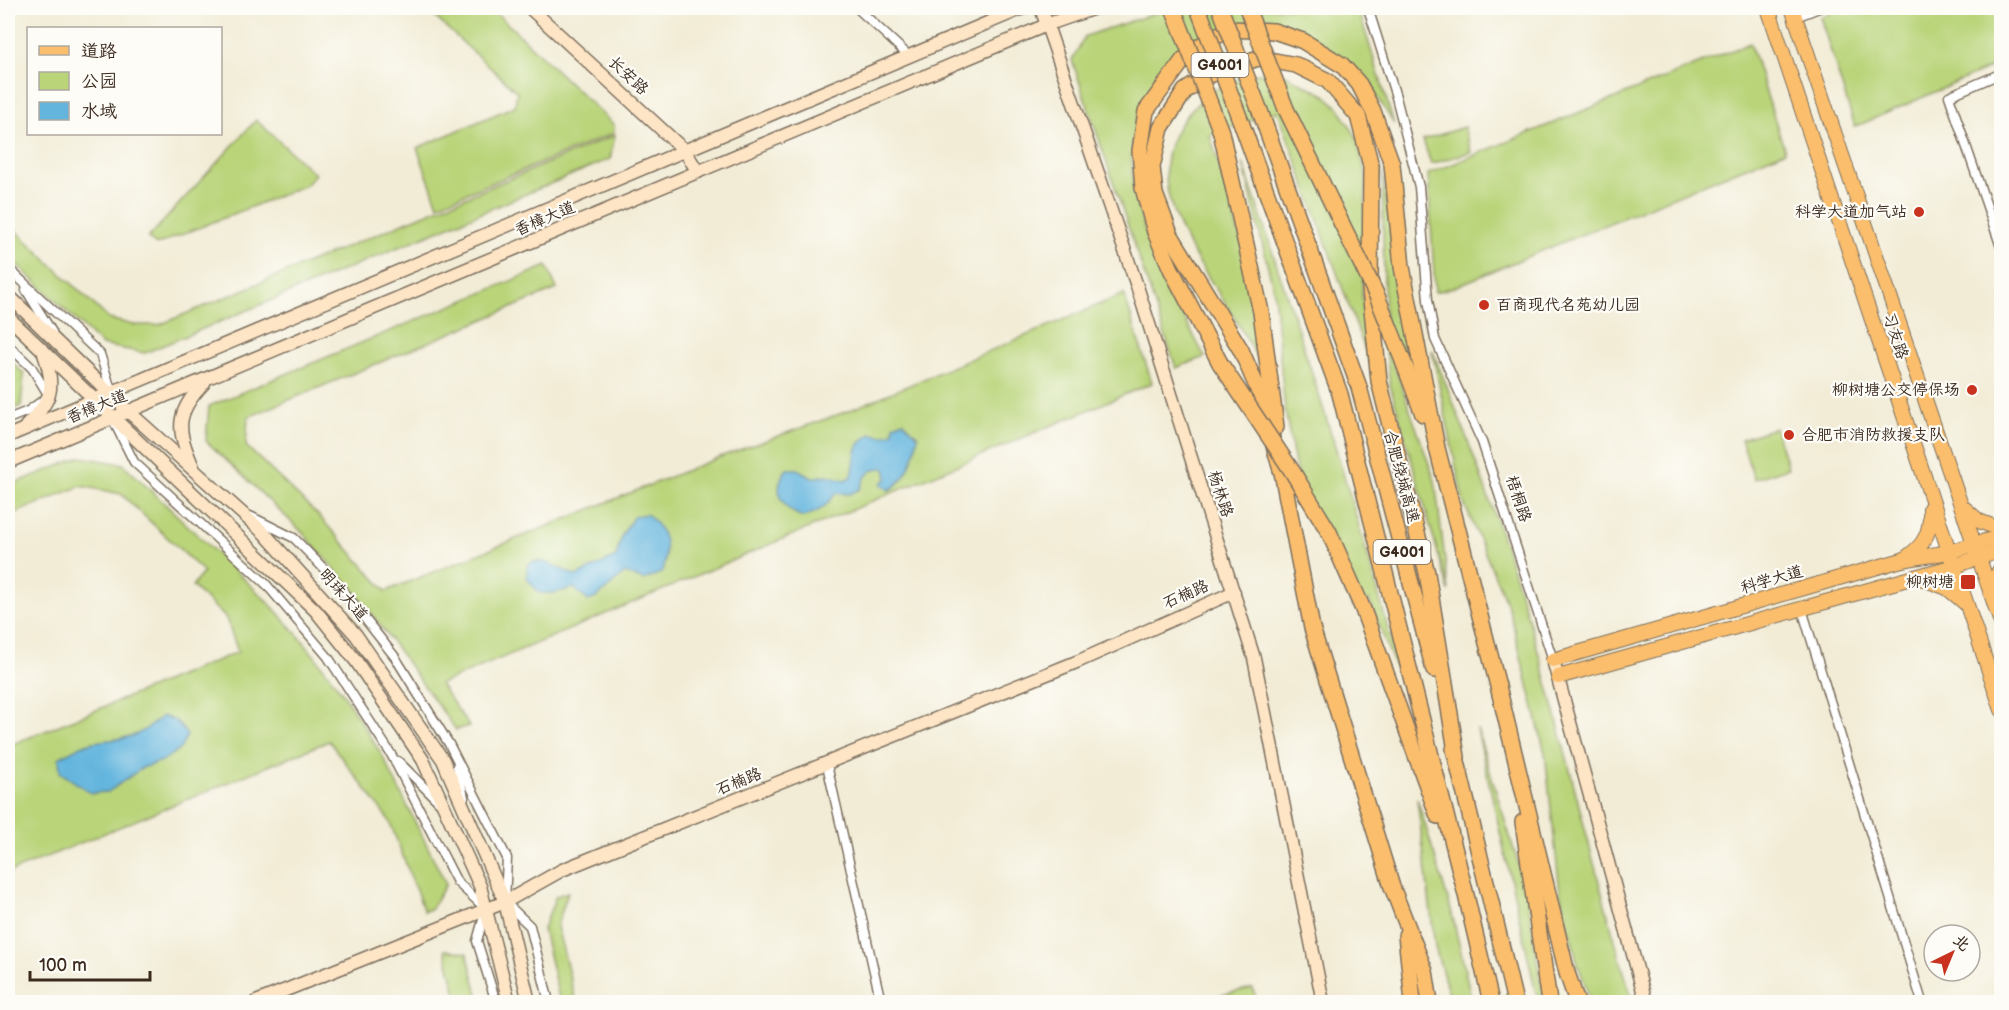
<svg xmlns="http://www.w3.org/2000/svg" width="2009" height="1010" viewBox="0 0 2009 1010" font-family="'Balsamiq Sans','LXGW WenKai TC',sans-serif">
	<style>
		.green { fill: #b9d479; stroke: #7a7f4c; stroke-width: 1.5 }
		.water { fill: #63b5de; stroke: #4f707e; stroke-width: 1.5 }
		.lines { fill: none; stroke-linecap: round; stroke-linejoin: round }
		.street-casing { stroke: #7b6e5e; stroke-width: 11 }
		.secondary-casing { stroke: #7b6e5e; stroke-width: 15 }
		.primary-casing { stroke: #7b6e5e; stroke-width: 16 }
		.highway-casing { stroke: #7b6e5e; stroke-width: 18 }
		.street { stroke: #fff; stroke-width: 8 }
		.secondary { stroke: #fde5c5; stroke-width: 12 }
		.primary { stroke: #fabe6d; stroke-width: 14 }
		.highway { stroke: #fabe6d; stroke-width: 15 }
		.highway-bridge-casing { stroke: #7b6e5e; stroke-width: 18; stroke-linecap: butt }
		.highway-bridge { stroke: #fabe6d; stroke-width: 15 }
		.poi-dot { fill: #c8321e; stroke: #fdfcf7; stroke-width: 2 }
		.labels { text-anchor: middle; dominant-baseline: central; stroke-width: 4.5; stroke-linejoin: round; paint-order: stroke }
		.shield { fill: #fdfcf7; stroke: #75695f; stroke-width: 1.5 }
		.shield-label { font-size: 15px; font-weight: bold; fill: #3b2a1e }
		.street-label { font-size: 16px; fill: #3b2a1e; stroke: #fdfcf7 }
		.poi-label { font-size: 16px; fill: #3b2a1e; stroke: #fdfcf7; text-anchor: end }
	</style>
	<rect width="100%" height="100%" fill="#fdfcf7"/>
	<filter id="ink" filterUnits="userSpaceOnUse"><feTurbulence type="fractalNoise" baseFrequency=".0167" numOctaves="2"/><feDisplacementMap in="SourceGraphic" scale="12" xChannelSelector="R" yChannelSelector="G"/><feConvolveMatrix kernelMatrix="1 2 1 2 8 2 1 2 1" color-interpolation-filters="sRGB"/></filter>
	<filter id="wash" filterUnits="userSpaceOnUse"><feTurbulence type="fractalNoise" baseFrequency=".008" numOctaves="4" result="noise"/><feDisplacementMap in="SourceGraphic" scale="24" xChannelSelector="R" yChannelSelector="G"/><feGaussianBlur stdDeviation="1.35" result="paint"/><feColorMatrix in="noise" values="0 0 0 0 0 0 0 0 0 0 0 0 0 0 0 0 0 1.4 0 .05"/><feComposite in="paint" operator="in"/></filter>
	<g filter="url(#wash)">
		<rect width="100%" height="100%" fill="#f2ecd6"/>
		<g class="green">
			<polygon points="425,8 491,8 614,125 614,133 438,205 417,148 515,106 517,92"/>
			<path d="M1171 8H1358L1394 124C1354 57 1330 43 1256 19 1237 28 1190 46 1177 57 1082 141 1158 269 1205 357L1176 368 1072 60 1085 36Z"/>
			<polygon points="1842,8 2001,8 2001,63 1855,127 1820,17"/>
			<polygon points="1750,43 1785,151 1454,287 1435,292 1428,174"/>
			<path d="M1259 73 1286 75 1325 95 1338 107 1356 136 1366 176 1362 295 1369 361 1278 111 1210 135 1243 247 1263 370C1252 348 1240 327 1227 306 1192 251 1135 179 1186 116 1206 91 1228 80 1259 73Z"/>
			<polygon points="256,120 315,174 306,185 156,245 148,238"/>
			<polygon points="1464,127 1471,152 1431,164 1423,140"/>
			<polygon points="615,135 610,159 145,353 102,345 8,256 8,223 109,319 134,325 159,325"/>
			<path d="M1243 163C1301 337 1359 512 1404 690L1369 600 1353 607 1303 507 1285 411 1274 292Z"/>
			<polygon points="1382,167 1394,257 1412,354 1393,362 1435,481 1449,592 1390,385 1385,342"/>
			<polygon points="547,266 557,289 248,417 246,446 319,516 386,591 725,455 848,411 1124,294 1152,383 440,684 469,726 456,730 363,602 301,531 206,441 209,406"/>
			<path d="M1432 350C1478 461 1517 574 1549 690 1577 794 1601 899 1633 1002H1591L1578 965 1560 893 1545 753 1509 609 1463 501Z"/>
			<polygon points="8,358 24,374 21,406 8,411"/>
			<polygon points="1775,428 1788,468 1754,479 1741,439"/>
			<polygon points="80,457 123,464 270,604 303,641 342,692 382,755 446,884 431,909 424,911 389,820 329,741 8,873 8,746 238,652 226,618 192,586 204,572 121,494 81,486 8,516 8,486"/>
			<polygon points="1477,729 1526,889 1544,1002 1538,1002"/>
			<polygon points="1417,798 1452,913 1472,1002 1451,1002 1435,947"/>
			<polygon points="568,892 557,926 576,1002 560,1002 543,929 556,896"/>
			<polygon points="445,950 467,953 480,1002 458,1002"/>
			<polygon points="1253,988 1257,1002 1218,1002 1216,996"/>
		</g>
		<g class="water">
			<path d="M903 421 918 436C915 456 907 481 889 490L881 484 887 478 885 468C869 469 865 475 860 489L850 494 836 493C826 507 819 512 803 517 781 509 771 489 787 469H798L812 478 827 475 845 480 852 476C857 455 851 445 872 434L882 436 893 433 894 425Z"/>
			<path d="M647 514C668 533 668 546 663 572L644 580 625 573 596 598 588 601 574 588 554 593H539L527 578V566L534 561 548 563 576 576 616 557 622 535 634 516Z"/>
			<path d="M162 716 176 721 187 735 181 748 162 761 142 768 108 792 91 793 60 772 59 758C69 752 82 744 94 742 127 737 135 741 162 716Z"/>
		</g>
	</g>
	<g filter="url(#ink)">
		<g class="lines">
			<g class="street-casing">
				<g id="street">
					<polyline points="857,8 909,56"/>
					<polyline points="1368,8 1396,97 1419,187 1428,300 1435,339 1482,442 1553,660"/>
					<polyline points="1796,17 1819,8"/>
					<polyline points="2002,73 1949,96 2002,250"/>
					<polyline points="8,268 100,354 112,393"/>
					<polyline points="26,290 52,332"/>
					<polyline points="8,345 32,368 49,396 28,411 8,419"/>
					<polyline points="114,422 134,462 266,584 328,657 391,754 457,882 486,909 477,941 496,1002"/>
					<polyline points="250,516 294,538 332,577 395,657 449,744 507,858 505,902 530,926 549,1002"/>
					<polyline points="1802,609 1922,1002"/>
					<polyline points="398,761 440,803"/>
					<polyline points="827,765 881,1002"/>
					<polyline points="457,766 464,797"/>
				</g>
			</g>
			<g class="secondary-casing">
				<g id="secondary">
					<polyline points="530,8 685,151 698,172"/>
					<polyline points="1041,8 1137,286 1254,658 1323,1002"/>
					<polyline points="8,295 129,412 264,533 356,635 443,760 505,902 529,1002"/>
					<polyline points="8,317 316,611 356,661 423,760 480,886 509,1002"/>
					<path d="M26 426C52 401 56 388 44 354"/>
					<polyline points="8,436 1023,8"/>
					<polyline points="8,462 1049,24 1095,8"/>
					<path d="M193 467C177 430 174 414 204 383"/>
					<polyline points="1553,660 1646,1002"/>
					<polyline points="256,1002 505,902 562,870 1079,661 1234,592"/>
				</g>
			</g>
			<g class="primary-casing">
				<g id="primary">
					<polyline points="1768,8 2002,710"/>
					<polyline points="1792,8 2002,626"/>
					<polyline points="1963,507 1979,521 2002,530"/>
					<path d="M1907 557C1926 544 1931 531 1930 508"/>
					<polyline points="1918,577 1947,588 1966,604"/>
					<polyline points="1993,598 1997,575 2002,566"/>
					<polyline points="1553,660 1902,560 1949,552 2002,536"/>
					<polyline points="1558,677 1954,566 2002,550"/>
				</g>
			</g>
			<g class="highway-casing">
				<g id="highway">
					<polyline points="1260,111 1359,387 1434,670"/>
					<polyline points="1241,122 1340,394 1466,895 1491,1002"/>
					<polyline points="1221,132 1261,312 1276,427"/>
					<polyline points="1403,361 1423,414"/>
					<polyline points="1220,363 1171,269 1155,232 1143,188 1140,151 1146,111 1184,59 1207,41 1230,29 1274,31 1303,41 1342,65 1359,84 1373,111 1392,164 1402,267 1437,448 1498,686 1567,973 1577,1002"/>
					<polyline points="1280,462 1312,628 1392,887 1425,971 1430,1002"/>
					<polyline points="1281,470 1257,387 1241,350 1170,234 1155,194 1152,167 1161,128 1185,91 1209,75 1258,58 1296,65 1328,81 1358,116 1371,166 1370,289 1379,381 1427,573 1457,757"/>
					<polyline points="1362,607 1438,816"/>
					<polyline points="1454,749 1515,1002"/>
					<polyline points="1523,822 1549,1002"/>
					<polyline points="1406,935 1413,1002"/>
				</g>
			</g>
			<use href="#street" class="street"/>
			<use href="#secondary" class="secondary"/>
			<use href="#primary" class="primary"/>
			<use href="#highway" class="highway"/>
			<g class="highway-bridge-casing">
				<g id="highway-bridge">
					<polyline points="1173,8 1221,132"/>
					<polyline points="1198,8 1241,122"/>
					<polyline points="1220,8 1260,111"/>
					<polyline points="1247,8 1286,109 1377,296 1403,361"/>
					<polyline points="1220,363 1292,471 1329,532 1362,607"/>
				</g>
			</g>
			<use href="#highway-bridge" class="highway-bridge"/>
		</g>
	</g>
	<g class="poi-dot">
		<circle cx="1919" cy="212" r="6"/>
		<circle cx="1484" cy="305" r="6"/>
		<circle cx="1972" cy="390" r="6"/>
		<circle cx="1789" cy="435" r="6"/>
		<rect x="1960" y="574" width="16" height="16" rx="3"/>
	</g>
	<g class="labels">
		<g class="shield">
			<rect x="1191.5" y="53" width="57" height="24" rx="4.5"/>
			<rect x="1373.5" y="540" width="57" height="24" rx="4.5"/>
		</g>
		<g class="shield-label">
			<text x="1220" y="65">G4001</text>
			<text x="1402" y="552">G4001</text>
		</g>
		<g class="street-label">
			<text transform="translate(628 76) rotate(43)">长安路</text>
			<text transform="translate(545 219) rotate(-23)">香樟大道</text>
			<text transform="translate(1895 336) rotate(72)">习友路</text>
			<text transform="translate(97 407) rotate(-22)">香樟大道</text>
			<text transform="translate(1401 477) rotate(75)">合肥绕城高速</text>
			<text transform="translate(1220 494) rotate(72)">杨林路</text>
			<text transform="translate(1518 499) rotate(72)">梧桐路</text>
			<text transform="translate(1772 580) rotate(-16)">科学大道</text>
			<text transform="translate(343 595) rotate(48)">明珠大道</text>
			<text transform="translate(1186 595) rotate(-24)">石楠路</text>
			<text transform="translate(739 782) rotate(-22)">石楠路</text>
		</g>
		<g class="poi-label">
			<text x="1907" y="212">科学大道加气站</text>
			<text x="1496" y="305" text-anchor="start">百商现代名苑幼儿园</text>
			<text x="1960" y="390">柳树塘公交停保场</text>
			<text x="1801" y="435" text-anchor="start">合肥市消防救援支队</text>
			<text x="1954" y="582">柳树塘</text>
		</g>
	</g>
	<rect width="2009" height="1010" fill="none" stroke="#fdfcf7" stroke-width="30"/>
	<rect x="27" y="27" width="195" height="108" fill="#fdfcf7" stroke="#afa8a0" stroke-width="1.5"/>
	<rect x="39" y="46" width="30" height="9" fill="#fabe6d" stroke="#afa8a0" stroke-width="1.5"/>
	<text x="81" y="57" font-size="18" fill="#3b2a1e">道路</text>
	<rect x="39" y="72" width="30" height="18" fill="#b9d479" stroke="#afa8a0" stroke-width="1.5"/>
	<text x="81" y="87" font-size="18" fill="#3b2a1e">公园</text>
	<rect x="39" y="102" width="30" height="18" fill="#63b5de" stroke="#afa8a0" stroke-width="1.5"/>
	<text x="81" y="117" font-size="18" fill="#3b2a1e">水域</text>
	<g transform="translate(1952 953) rotate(43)"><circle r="28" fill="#fdfcf7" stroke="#afa8a0" stroke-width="1.5"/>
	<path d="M0-4.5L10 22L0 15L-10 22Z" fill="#c8321e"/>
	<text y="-9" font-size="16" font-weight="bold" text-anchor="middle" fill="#3b2a1e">北</text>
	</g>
	<path d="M30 971v9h120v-9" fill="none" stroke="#3b2a1e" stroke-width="3"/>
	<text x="39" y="971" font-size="18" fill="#3b2a1e" stroke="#fdfcf7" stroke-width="4.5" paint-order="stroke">100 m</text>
</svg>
